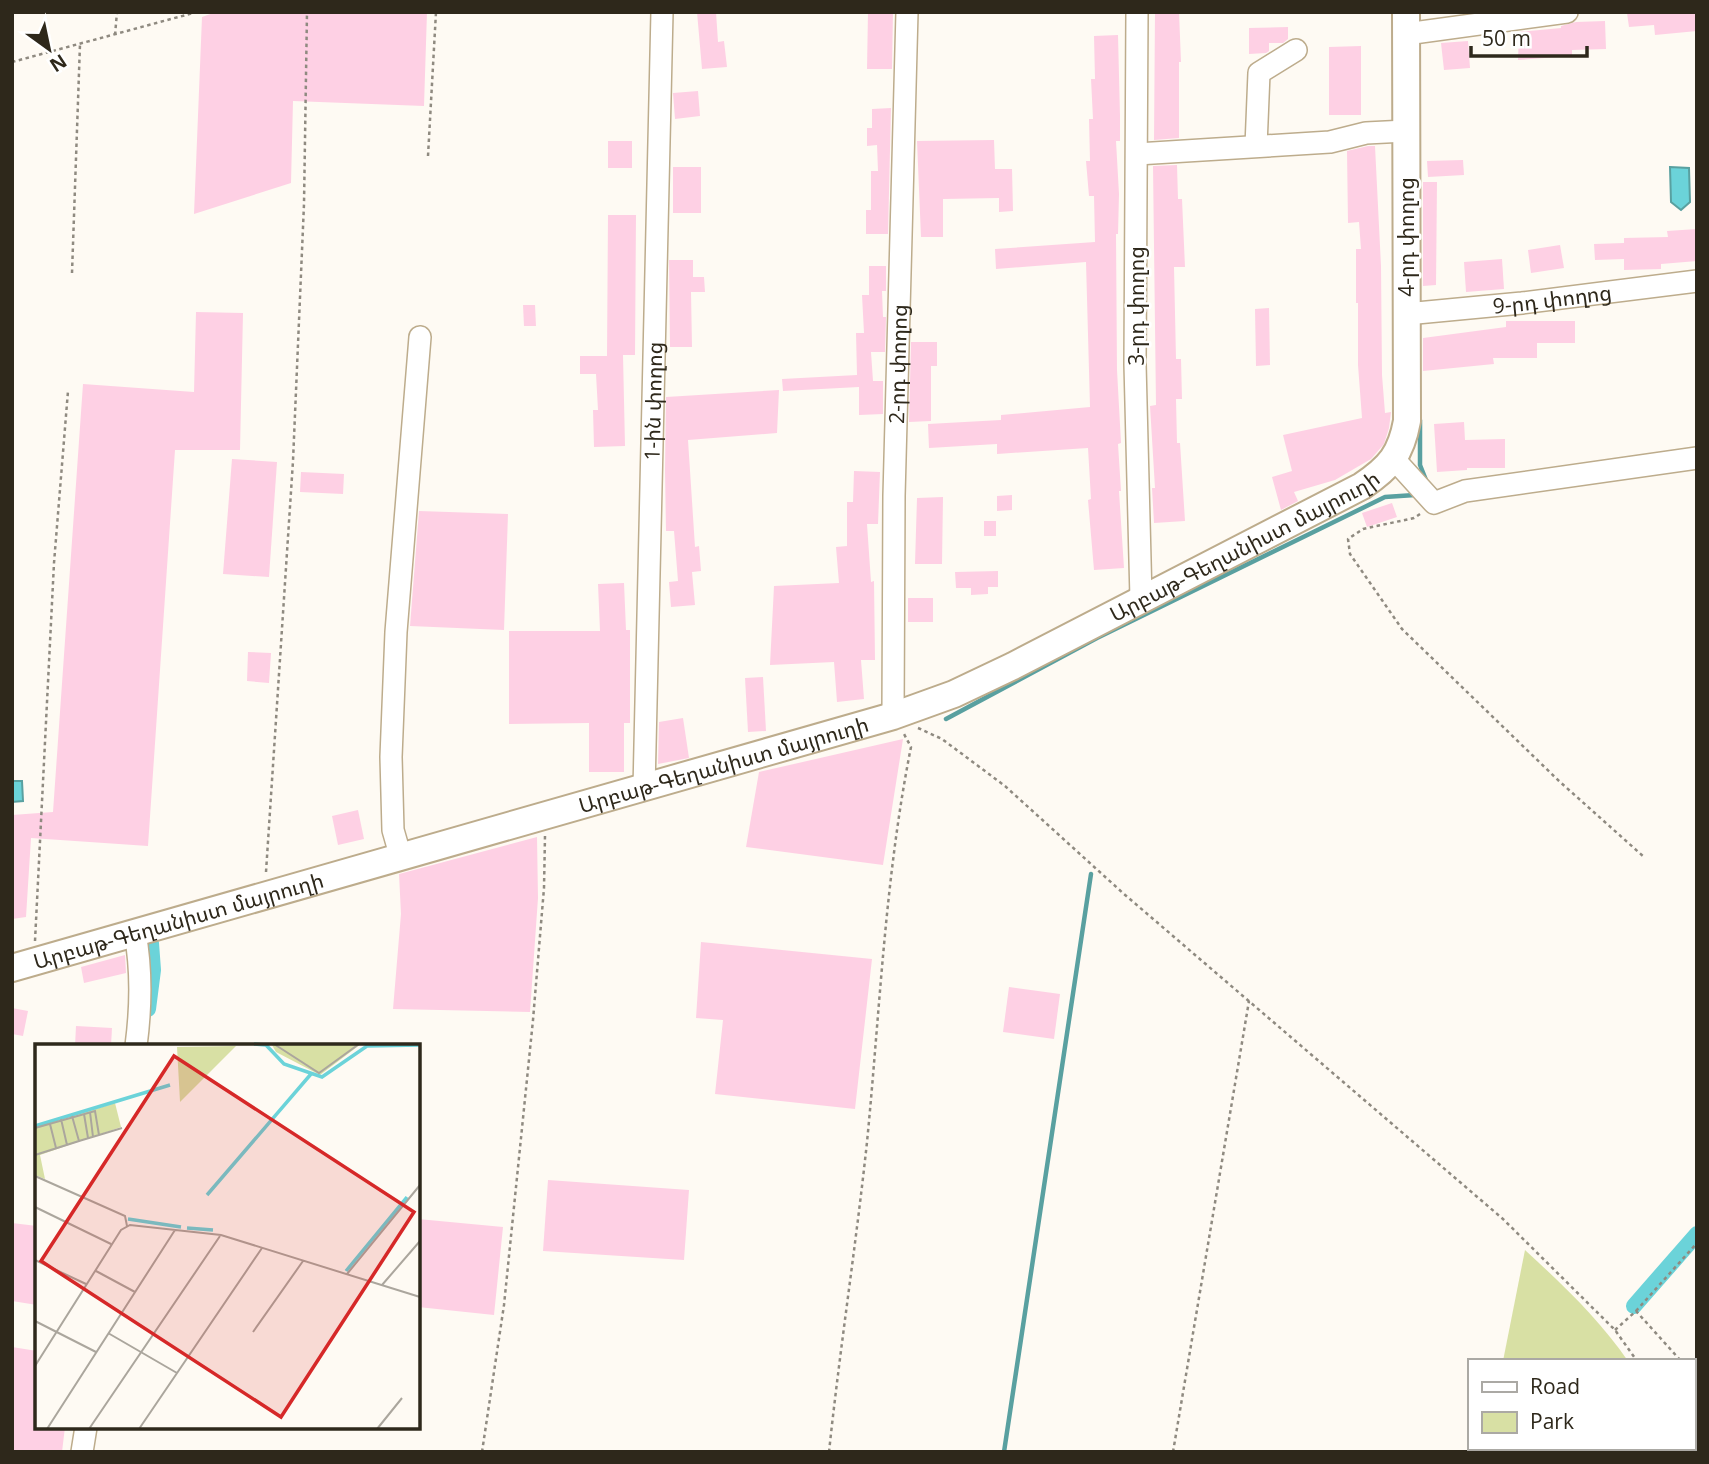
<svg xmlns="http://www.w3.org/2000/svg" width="1709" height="1464" viewBox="0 0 1709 1464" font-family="'Open Sans','Noto Sans Armenian',sans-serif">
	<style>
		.green { fill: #d8e0a4 }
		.water { fill: #6bd3d9; stroke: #59a0a0; stroke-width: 2 }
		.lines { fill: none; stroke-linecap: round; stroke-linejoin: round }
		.stream { stroke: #59a0a0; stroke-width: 4.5 }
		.canal { stroke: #6bd3d9; stroke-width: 16 }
		.building { fill: #fed0e4 }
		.minor-casing { stroke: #bdac8c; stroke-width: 24 }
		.major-casing { stroke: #bdac8c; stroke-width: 30 }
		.path { stroke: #8f8a80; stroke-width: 2.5; stroke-dasharray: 3.5 3.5; stroke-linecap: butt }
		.minor { stroke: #fff; stroke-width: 21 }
		.major { stroke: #fff; stroke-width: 26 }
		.labels { text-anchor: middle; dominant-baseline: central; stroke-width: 5; stroke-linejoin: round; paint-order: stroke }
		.street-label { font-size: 21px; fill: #2e281b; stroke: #fff }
		.inset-river { fill: none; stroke: #6bd3d9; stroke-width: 3.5 }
		.inset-road { fill: none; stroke: #aba69d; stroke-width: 2 }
		.view { fill: #d62828; fill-opacity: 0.15; stroke: #d62828; stroke-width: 3.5 }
		.inset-edge { fill: none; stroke: #2e281b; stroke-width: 3.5 }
	</style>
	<rect width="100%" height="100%" fill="#fefaf3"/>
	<g class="green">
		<path d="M1525 1250C1562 1284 1599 1319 1628 1361H1503Z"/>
		<polygon points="1485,1448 1684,1448 1686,1452 1484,1452"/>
	</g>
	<g class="water">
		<polygon points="1670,167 1689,168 1690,202 1681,210 1671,202"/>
		<polygon points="12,781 22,781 23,801 12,802"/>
	</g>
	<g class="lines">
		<g class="stream">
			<polyline points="1420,420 1420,465 1426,480"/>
			<polyline points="946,719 1097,638 1385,497 1415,495"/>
			<polyline points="1004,1452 1091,874"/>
		</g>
		<g class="canal">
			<polyline points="148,1009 153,970 151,943"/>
			<polyline points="1634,1306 1697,1234"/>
		</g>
	</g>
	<g class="building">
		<polygon points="216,12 427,12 424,106 293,101 291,183 194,214 202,17"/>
		<polygon points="697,12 716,12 718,42 724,41 727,67 702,69"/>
		<polygon points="868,12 893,12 892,69 867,69"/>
		<polygon points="1155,12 1179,12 1181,62 1179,62 1179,138 1154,140"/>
		<polygon points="1697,12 1697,31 1655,35 1654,25 1629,27 1627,13"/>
		<polygon points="1605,21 1606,49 1572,50 1572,56 1518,60 1519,32 1561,28 1561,26 1576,22"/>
		<polygon points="1288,27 1288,39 1283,43 1269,43 1269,51 1266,53 1249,54 1249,28"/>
		<polygon points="1118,35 1120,116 1120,141 1116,141 1119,194 1118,234 1116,234 1117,370 1121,443 1118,444 1121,491 1119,491 1124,568 1094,570 1088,500 1091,499 1088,448 997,454 997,444 929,448 928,424 1001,420 1001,415 1090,407 1086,262 996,269 995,249 1095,242 1094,196 1089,196 1086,161 1090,161 1089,119 1093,119 1091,79 1095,79 1094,36"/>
		<polygon points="1468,41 1470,68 1444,70 1441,43"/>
		<polygon points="1361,46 1361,115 1329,115 1329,47"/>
		<polygon points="698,91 700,116 675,119 673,93"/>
		<polygon points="891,108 888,234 866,234 866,210 871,210 871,171 878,171 877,145 867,146 867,128 872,128 872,109"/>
		<polygon points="994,140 995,169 1012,169 1013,211 999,212 999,198 943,199 943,237 921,237 917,141"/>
		<rect x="608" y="141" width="24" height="27"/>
		<polygon points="1368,146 1375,146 1381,266 1382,375 1385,413 1391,412 1389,428 1384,444 1371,459 1335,480 1294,492 1298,501 1281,510 1272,477 1292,471 1283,435 1362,418 1358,365 1358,303 1356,303 1356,249 1361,249 1359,222 1348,223 1347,151"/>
		<polygon points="1463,160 1464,175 1428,177 1427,161"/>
		<polygon points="1177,165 1178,199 1182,199 1185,267 1174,267 1176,359 1181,359 1182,399 1176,399 1177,443 1180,443 1185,521 1154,523 1152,488 1155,488 1150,406 1156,405 1153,166"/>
		<rect x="673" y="167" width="28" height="46"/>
		<polygon points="1423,182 1437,182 1436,285 1423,286"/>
		<polygon points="608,215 636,215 635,355 623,355 625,446 594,447 593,410 598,410 596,374 580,374 580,356 607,356"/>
		<polygon points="1697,229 1697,261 1661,264 1661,269 1624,270 1624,259 1595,260 1594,244 1624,243 1624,238 1668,237 1667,231"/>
		<polygon points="1560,245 1564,268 1531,273 1528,250"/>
		<polygon points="1502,259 1504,289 1466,292 1464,262"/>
		<polygon points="669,260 693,260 693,277 704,277 705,292 691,292 692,347 670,347"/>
		<polygon points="869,266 886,266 886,291 882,291 883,317 886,317 885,352 871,352 873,381 883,381 883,414 859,415 859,387 783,391 782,379 857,375 856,333 864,333 862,295 869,295"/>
		<polygon points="523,305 535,305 536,326 524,326"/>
		<polygon points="1269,308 1270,365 1256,366 1255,309"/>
		<polygon points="196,312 243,313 240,450 175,450 148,846 31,838 26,917 12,919 12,815 53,812 83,384 194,392"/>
		<polygon points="1506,321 1575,321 1575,343 1537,343 1537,358 1493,358 1494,364 1423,371 1423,338 1506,327"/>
		<polygon points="911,342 937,342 937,366 931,366 931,421 909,422"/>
		<polygon points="779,390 777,433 688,440 695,547 699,546 701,571 692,572 695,605 671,607 669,582 678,581 674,531 666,531 665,470 666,397"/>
		<polygon points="1464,422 1465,440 1505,439 1505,468 1467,468 1467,470 1437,472 1434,424"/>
		<polygon points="232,459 277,462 269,577 223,574"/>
		<polygon points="854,471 880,472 878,524 867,524 871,582 874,581 875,660 861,660 864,699 837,702 834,662 770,665 774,586 839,583 836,547 847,546 847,502 853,502"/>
		<polygon points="301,472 344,474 343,494 300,492"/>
		<polygon points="1012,495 1012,510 997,511 997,496"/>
		<polygon points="943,497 942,564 915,564 917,498"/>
		<polygon points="1392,503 1397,517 1367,527 1362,513"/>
		<polygon points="419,511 508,514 504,630 410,626"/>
		<rect x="984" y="521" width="12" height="15"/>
		<polygon points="998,571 998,587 988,587 988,594 971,595 971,588 956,588 955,572"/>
		<polygon points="624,583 626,630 630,630 630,723 624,723 624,772 589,772 589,723 509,724 509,631 600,631 598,584"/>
		<rect x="908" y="598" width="25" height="24"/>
		<polygon points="248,652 271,653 269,683 247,681"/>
		<polygon points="763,677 766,731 748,732 745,678"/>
		<polygon points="683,718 689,758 658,764 659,722"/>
		<polygon points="903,739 883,865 746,847 759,772"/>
		<polygon points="358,810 364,839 338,845 332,816"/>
		<polygon points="537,837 538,898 530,1012 393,1009 401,914 399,874"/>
		<polygon points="701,942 872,959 855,1109 715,1094 723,1020 696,1018"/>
		<polygon points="125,955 126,973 84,983 81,967"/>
		<polygon points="1009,987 1060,994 1054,1039 1003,1032"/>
		<polygon points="12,1008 28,1011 23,1036 12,1034"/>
		<polygon points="76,1026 112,1028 111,1046 75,1046"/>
		<polygon points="548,1180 689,1190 684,1260 543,1251"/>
		<polygon points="418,1219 503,1227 494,1315 418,1307"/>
		<polygon points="12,1223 37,1226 37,1305 12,1301"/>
		<polygon points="12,1347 37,1351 37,1427 65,1427 62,1452 12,1452"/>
	</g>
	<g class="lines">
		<g class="minor-casing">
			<g id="minor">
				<polyline points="1137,12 1135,364 1141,599"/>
				<polyline points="1406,34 1567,12"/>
				<polyline points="1256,146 1259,73 1296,50"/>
				<polyline points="1137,154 1330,142 1366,133 1406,131"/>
				<path id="s1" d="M1406 314 1522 303 1697 281"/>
				<polyline points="1394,459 1434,503 1465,491 1697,458"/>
				<path id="s2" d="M893 716 894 496 907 12"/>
				<path id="s3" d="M644 789 662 12"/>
				<polyline points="401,858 393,830 391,757 396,632 420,337"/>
				<path d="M135 933C142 971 141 1008 136 1046"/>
				<polyline points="82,1452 86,1427"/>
			</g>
		</g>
		<g class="major-casing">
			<g id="major">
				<path id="s4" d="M12 968 893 716 954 694 1013 666 1362 486C1390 467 1401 454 1407 421L1406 12"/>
			</g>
		</g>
		<g class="path">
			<polyline points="115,35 117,12"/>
			<polyline points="12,62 197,12"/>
			<polyline points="428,156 436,12"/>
			<polyline points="72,273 80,44"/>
			<polyline points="1420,514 1414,518 1363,529 1348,539 1350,554 1402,629 1559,781 1644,857"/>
			<polyline points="918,728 942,739 1005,786 1124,894 1503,1219 1615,1330 1637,1361"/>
			<polyline points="266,872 293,461 304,204 307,12"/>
			<polyline points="35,941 54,563 68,391"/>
			<polyline points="1636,1311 1697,1243"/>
			<polyline points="1615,1330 1636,1311 1681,1361"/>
			<polyline points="1693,1375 1697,1379"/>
			<polyline points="1693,1437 1697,1444"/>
			<polyline points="482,1452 504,1305 533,1020 544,888 545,836"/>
			<path d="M829 1452C840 1348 856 1245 867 1142 880 1010 885 877 911 747L904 734"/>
			<polyline points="1173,1452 1249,1001"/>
		</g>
		<use href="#minor" class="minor"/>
		<use href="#major" class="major"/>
	</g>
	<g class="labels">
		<g class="street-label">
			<text transform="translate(1406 237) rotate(-90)">4-րդ փողոց</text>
			<text stroke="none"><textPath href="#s1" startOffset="147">9-րդ փողոց</textPath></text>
			<text transform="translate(1136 306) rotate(-90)">3-րդ փողոց</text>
			<text stroke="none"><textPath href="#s2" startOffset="352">2-րդ փողոց</textPath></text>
			<text stroke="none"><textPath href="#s3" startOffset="388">1-ին փողոց</textPath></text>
			<text stroke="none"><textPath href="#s4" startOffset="1307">Արբաթ-Գեղանիստ մայրուղի</textPath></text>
			<text stroke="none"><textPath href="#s4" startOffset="740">Արբաթ-Գեղանիստ մայրուղի</textPath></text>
			<text stroke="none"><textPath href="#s4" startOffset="173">Արբաթ-Գեղանիստ մայրուղի</textPath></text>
		</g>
	</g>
	<g transform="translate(35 1044)">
		<rect width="385" height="385" fill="#fefaf3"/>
		<path d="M326 0 285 31 241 8 237 1ZM201 2 145 58 142 3ZM80 59 86 83 5 111 10 135 0 131V84Z" fill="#d8e0a4"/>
		<path class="inset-river" d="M219 0 231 1 249 20 287 33 332 2 385 1M0 82 135 41M172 151 276 30M93 175 146 183M152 184 178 186M311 227 372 153"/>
		<path class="inset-road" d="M239 0 284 29 324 0M55 68 58 93M49 70 53 94M26 75 32 101M15 80 21 104M0 84 60 67 64 91 44 97M64 91 87 84M0 111 44 97 37 72M0 132 90 172 92 182M0 163 76 200M0 216 51 240M61 227 100 248M312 230 385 141M347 241 385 197M0 277 61 308M218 288 268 217M73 289 142 329M0 322 86 186 95 181 186 191 385 253M12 385 140 186M54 385 185 192M104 385 227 204M342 385 367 354"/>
		<path class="view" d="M139 12 379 168 246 373 6 217Z"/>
		<rect width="385" height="385" class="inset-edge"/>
	</g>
	<rect width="1709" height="1464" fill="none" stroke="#2e281b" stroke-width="28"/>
	<rect x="1468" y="1359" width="228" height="91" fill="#ffffff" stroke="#aba9a4" stroke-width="2"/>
	<rect x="1482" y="1382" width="35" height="10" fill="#ffffff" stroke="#aba9a4" stroke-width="2"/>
	<text x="1530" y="1394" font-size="21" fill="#2e281b">Road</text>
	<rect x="1482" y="1412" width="35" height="21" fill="#d8e0a4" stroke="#aba9a4" stroke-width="2"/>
	<text x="1530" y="1429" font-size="21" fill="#2e281b">Park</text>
	<g transform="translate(49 49) rotate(147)" stroke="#ffffff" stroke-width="5" paint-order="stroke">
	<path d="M0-5L12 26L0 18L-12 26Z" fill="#2e281b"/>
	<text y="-10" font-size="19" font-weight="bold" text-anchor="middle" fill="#2e281b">N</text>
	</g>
	<path d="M1471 46v10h116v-10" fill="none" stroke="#2e281b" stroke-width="3.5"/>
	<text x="1482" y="46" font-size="21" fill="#2e281b" stroke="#ffffff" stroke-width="5" paint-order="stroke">50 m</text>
</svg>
